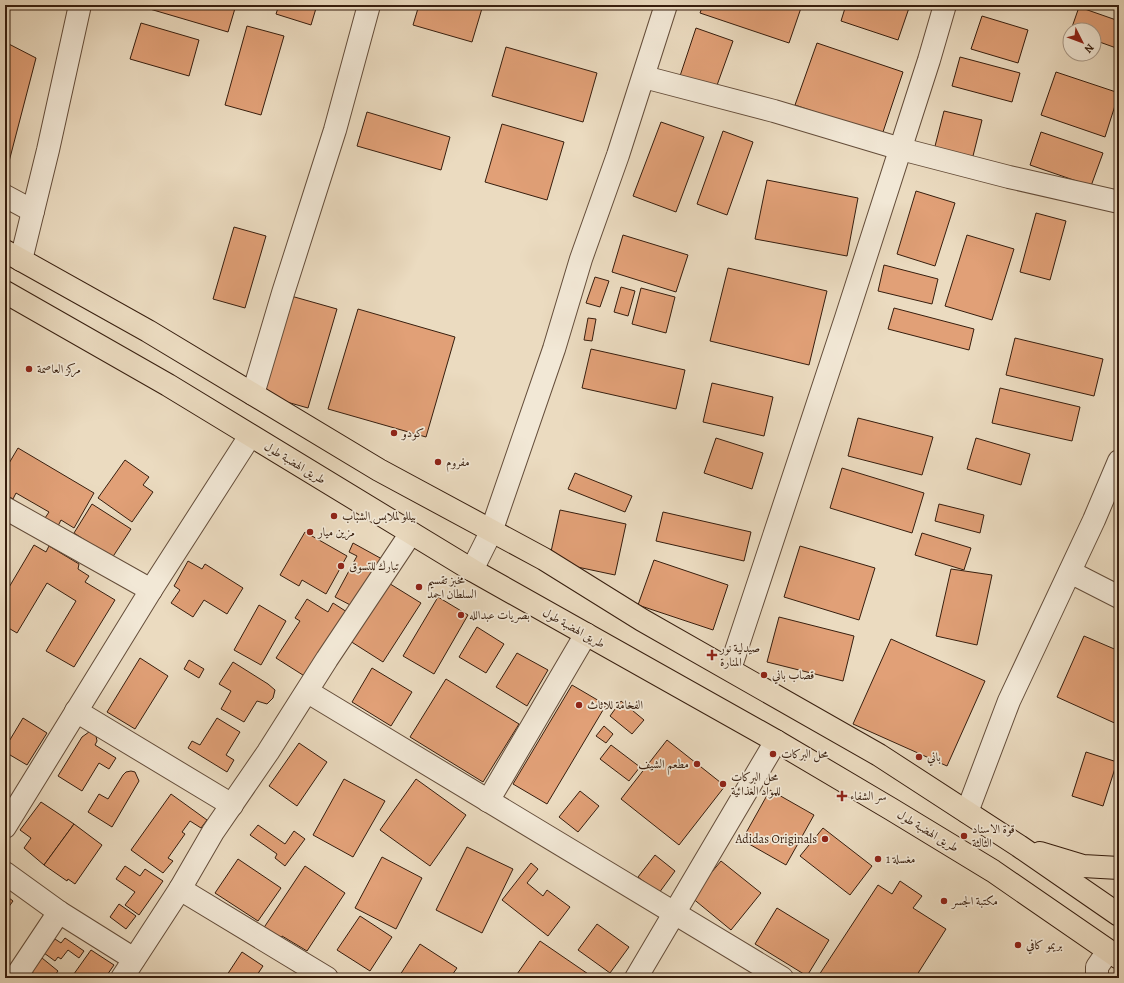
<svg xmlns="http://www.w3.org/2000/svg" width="1124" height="983" viewBox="0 0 1124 983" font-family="Alegreya,Amiri,serif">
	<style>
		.building { fill: #e1a077; stroke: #371e0e }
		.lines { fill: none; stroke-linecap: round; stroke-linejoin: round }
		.minor-casing { stroke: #644d3a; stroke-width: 24 }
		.highway-casing { stroke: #371e0e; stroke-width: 24 }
		.minor { stroke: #f2e8d6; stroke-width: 22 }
		.highway { stroke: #ebdbc0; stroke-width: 22 }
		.poi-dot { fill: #8f2418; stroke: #f2e8d6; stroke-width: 1.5 }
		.labels { text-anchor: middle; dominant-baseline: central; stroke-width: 3.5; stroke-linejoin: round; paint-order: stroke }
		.poi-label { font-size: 12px; fill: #371e0e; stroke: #f2e8d6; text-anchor: start }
		.street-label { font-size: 12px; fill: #371e0e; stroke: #f2e8d6 }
	</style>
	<rect width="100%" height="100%" fill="#ebdbc0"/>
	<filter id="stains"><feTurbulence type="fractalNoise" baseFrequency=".005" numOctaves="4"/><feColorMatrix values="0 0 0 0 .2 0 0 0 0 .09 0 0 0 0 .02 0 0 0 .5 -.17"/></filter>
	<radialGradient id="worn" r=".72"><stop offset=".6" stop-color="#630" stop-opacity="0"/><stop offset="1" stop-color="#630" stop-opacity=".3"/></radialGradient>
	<g class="building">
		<polygon points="143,5 236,5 228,32 143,7"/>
		<polygon points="279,5 317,5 311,25 276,14"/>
		<polygon points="419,5 483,5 472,42 413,25"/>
		<polygon points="703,5 802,5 789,43 700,13"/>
		<polygon points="846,5 910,5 898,40 841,21"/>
		<polygon points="1079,7 1119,21 1119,49 1094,40 1094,30 1071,30"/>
		<polygon points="982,16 1028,30 1018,63 971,49"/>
		<polygon points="141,23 199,40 189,76 130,59"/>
		<polygon points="247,26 284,36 261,115 225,105"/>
		<polygon points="696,28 733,41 716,88 680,76"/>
		<polygon points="5,42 36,58 5,177"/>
		<polygon points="817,43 903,72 882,135 795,105"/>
		<polygon points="506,47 597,73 583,122 492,96"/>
		<polygon points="960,57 1020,73 1012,102 952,86"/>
		<polygon points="1056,72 1119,93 1105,137 1041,115"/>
		<polygon points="944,111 982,120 971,164 933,154"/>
		<polygon points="367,112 450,137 441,170 357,146"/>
		<polygon points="661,122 704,137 676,212 633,196"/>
		<polygon points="502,124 564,142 547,200 485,182"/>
		<polygon points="723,131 753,142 727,215 697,204"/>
		<polygon points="1041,132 1103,153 1091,186 1030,165"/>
		<polygon points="767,180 858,198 847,256 755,239"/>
		<polygon points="916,191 955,203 935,266 897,254"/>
		<polygon points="1036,213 1066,221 1050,280 1020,272"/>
		<polygon points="234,227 266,236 245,308 213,299"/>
		<polygon points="623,235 688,255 676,292 612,272"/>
		<polygon points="967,235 1014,249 992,320 945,306"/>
		<polygon points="884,265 938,279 932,304 878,291"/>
		<polygon points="728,268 827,291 809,365 710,341"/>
		<polygon points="595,277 609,281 600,307 586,303"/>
		<polygon points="621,287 635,291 628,316 614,312"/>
		<polygon points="641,288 675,297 666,333 632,324"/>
		<polygon points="291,296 337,309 308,408 262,395"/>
		<polygon points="894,308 974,329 969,350 888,329"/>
		<polygon points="358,309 455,337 426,437 328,409"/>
		<polygon points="588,318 596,319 592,341 584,340"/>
		<polygon points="1015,338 1103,359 1094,396 1006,375"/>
		<polygon points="591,349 685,370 676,409 582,388"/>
		<polygon points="712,383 773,397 764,436 703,422"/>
		<polygon points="1000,388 1080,407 1072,441 992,423"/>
		<polygon points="858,418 933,437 922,475 848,456"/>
		<polygon points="716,438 763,453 752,489 704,473"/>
		<polygon points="976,438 1030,454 1021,485 967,469"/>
		<polygon points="18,448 94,493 74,528 61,520 58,526 45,518 49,512 16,493 13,499 5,494 5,470"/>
		<polygon points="125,460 149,477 143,485 153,492 132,522 98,498"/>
		<polygon points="842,468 924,493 912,533 830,508"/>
		<polygon points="575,473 632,496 625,512 568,489"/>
		<polygon points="92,504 131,529 112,558 74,533"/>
		<polygon points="939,504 984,515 980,533 935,521"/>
		<polygon points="560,510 626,524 615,575 549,561"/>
		<polygon points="663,512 751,532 744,561 656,541"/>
		<polygon points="305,532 347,556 326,594 302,580 299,586 280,575"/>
		<polygon points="922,533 971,548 964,570 915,555"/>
		<polygon points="353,543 382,559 356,608 335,597 357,556 349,552"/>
		<polygon points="34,545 46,552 49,546 79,564 78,569 89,576 85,582 115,600 74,667 46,651 76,601 47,583 17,633 5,626 5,594"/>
		<polygon points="800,546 875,568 859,620 784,597"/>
		<polygon points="654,560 728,585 713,630 638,605"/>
		<polygon points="188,561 202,569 205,564 243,588 227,614 204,600 193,617 171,603 180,590 174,586"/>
		<polygon points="951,569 992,575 977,645 936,636"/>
		<polygon points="387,582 421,603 383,662 350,641"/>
		<polygon points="438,597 468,615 434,674 403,656"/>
		<polygon points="307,599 328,612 333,603 347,612 306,677 276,658 300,621 295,618"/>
		<polygon points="259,605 286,621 261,665 234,650"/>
		<polygon points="779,617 854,636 843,681 767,662"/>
		<polygon points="477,627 504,644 486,673 459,657"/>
		<polygon points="1084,636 1119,651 1119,725 1057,697"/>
		<polygon points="891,639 985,681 947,766 853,724"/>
		<polygon points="517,653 548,670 527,706 496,687"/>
		<polygon points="140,658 168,676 135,729 107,712"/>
		<polygon points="189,660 204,669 199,678 184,669"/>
		<polygon points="233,662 268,684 275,690 273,698 267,704 257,701 244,722 221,709 231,691 219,684"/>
		<polygon points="372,668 412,692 391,726 352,702"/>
		<polygon points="446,679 519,724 483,782 410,737"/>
		<polygon points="572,685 606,705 547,804 513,784"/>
		<polygon points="621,701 644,720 632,734 610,716"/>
		<polygon points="23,718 47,733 27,765 5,752 5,748"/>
		<polygon points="217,718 240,732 226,755 234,760 227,772 188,748 192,741 200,745"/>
		<polygon points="604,726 613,734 606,743 596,736"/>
		<polygon points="89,732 96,736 97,741 95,745 116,758 109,769 99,763 82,791 58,776 82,737"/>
		<polygon points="667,740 725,786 679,845 621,799"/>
		<polygon points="299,743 327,762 297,806 269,786"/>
		<polygon points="611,745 640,767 629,781 600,759"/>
		<polygon points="1086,752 1117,762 1103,806 1072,796"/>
		<polygon points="131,771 135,772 139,781 112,827 88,812 99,794 108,799 123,775 126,772"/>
		<polygon points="344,779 385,801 353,857 313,835"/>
		<polygon points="416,779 466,815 430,866 380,830"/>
		<polygon points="770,790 814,815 786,865 742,840"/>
		<polygon points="580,791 599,806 578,832 559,817"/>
		<polygon points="171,794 207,820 201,828 190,821 182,832 185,834 168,858 173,861 163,873 131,850"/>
		<polygon points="41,802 74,824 44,865 24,848 31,838 20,830"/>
		<polygon points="74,824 102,845 75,884 68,879 67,881 44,865"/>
		<polygon points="258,825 285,844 294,831 305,839 285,866 275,858 277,854 250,835"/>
		<polygon points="823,828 872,866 850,895 800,856"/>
		<polygon points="467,847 513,869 482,933 436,910"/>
		<polygon points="655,855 675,871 659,893 638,877"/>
		<polygon points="382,857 422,878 396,929 355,908"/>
		<polygon points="238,859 281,888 258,921 215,893"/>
		<polygon points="721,861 761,893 731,930 691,897"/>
		<polygon points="531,863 538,869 527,883 543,896 547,890 570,907 548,936 502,900"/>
		<polygon points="125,866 140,876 145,869 163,881 139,915 125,905 135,892 116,879"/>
		<polygon points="305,866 345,893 307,951 282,936 277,943 261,932"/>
		<polygon points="900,881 922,896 913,908 946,929 915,978 824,978 819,975 878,885 892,894"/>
		<polygon points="5,895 13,901 5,912"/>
		<polygon points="119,904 136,916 126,929 110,917"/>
		<polygon points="777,908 829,940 807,976 755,944"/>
		<polygon points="360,916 392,937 370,971 337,950"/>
		<polygon points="597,924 629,947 610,973 578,950"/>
		<polygon points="65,938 84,951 79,958 68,950 61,959 58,957 55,961 44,953 55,939 61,943"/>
		<polygon points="540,941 594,978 515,977"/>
		<polygon points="420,944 457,968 450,978 398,978"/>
		<polygon points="91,950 114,965 105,978 71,978"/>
		<polygon points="242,952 263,966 255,978 225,978"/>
		<polygon points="42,958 58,971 53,978 39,978 32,972"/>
	</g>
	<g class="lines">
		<g class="minor-casing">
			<g id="minor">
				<polyline points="644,77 774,111 901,149 1009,177 1119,202"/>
				<polyline points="5,196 33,211"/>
				<polyline points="21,260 48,150 80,5"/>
				<polyline points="253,394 283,293 335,130 369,5"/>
				<polyline points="5,508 151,590"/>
				<polyline points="472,570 491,532 554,349 581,259 618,155 666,5"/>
				<polyline points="1070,572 1119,597"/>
				<polyline points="730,669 846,318 929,60 945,5"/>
				<polyline points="308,692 782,978"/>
				<polyline points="76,711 232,805"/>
				<polyline points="488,801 586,634"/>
				<polyline points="967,812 1009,701 1094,520 1119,461"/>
				<polyline points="5,827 151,590 250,436"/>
				<polyline points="5,873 59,912 134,959"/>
				<polyline points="180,889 327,978"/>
				<polyline points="15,978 59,912"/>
				<polyline points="122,978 180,889 213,832 268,752 327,659 411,533"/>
				<polyline points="636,978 776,741"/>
				<polyline points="1097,978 1097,967 1108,951"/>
			</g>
		</g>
		<g class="highway-casing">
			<g id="highway">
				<polyline points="5,251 148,331 379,470 544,559 642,620 879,755 1019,846 1119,915"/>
				<polyline points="5,292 168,385 472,570 776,741 891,809 993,871 1119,958"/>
				<polyline points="1040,853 1083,866 1119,868"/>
			</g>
		</g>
		<use href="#minor" class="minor"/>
		<use href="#highway" class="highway"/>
	</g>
	<g class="poi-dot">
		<circle cx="29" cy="369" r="4"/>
		<circle cx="394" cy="433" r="4"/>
		<circle cx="438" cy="462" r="4"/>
		<circle cx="334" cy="516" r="4"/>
		<circle cx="310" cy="532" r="4"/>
		<circle cx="341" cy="566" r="4"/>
		<circle cx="419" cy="587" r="4"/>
		<circle cx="461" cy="615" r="4"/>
		<path d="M710 649h4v4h4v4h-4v4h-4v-4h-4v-4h4z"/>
		<circle cx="764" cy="675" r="4"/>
		<circle cx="579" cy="705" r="4"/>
		<circle cx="773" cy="754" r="4"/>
		<circle cx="919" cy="757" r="4"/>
		<circle cx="697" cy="764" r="4"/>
		<circle cx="723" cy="784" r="4"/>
		<path d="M840 790h4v4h4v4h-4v4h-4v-4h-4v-4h4z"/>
		<circle cx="964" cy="836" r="4"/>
		<circle cx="825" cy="839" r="4"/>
		<circle cx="878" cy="859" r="4"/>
		<circle cx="944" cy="901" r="4"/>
		<circle cx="1018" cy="945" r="4"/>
	</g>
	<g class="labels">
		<g class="poi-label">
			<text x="37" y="369">مركز العاصمة</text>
			<text x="402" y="433">كودو</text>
			<text x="446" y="462">مفروم</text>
			<text x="342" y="516">بيللو لملابس الشباب</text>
			<text x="318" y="532">مزين ميار</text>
			<text x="349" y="566">تبارك للتسوق</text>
			<text x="427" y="580">مخبز تقسيم<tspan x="427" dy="14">السلطان احمد</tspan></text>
			<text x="469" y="615">بصريات عبدالله</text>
			<text x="720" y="648">صيدلية نور<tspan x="720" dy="14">المنارة</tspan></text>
			<text x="772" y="675">قصاب باني</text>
			<text x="587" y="705">الفخامة للاثاث</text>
			<text x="781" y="754">محل البركات</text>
			<text x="927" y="757">باني</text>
			<text x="689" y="764" text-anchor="end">مطعم الشيف</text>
			<text x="731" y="777">محل البركات<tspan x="731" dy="14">للمواد الغذائية</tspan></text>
			<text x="850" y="796">سر الشفاء</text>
			<text x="972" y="829">قوة الاسناد<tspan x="972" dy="14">الثالثة</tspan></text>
			<text x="817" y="839" text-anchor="end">Adidas Originals</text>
			<text x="886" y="859">مغسلة 1</text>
			<text x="952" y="901">مكتبة الجسر</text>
			<text x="1026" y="945">بريمو كافي</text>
		</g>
		<g class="street-label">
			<text transform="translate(295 463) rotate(31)">طريق الهضبة طول</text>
			<text transform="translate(574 628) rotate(29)">طريق الهضبة طول</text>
			<text transform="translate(928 831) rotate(31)">طريق الهضبة طول</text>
		</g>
	</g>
	<rect width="1124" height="983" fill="none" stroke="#ebdbc0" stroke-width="20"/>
	<rect x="6" y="6" width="1112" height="971" fill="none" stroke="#371e0e" stroke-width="2"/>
	<rect x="10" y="10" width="1104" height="963" fill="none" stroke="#371e0e"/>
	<g transform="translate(1082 42) rotate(132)"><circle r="19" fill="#f2e8d6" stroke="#a79786"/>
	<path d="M0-3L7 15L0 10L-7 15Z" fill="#8f2418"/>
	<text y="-6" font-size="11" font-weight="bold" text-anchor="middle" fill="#371e0e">N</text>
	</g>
	<rect width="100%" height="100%" filter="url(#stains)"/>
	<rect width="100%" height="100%" fill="url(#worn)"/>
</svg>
